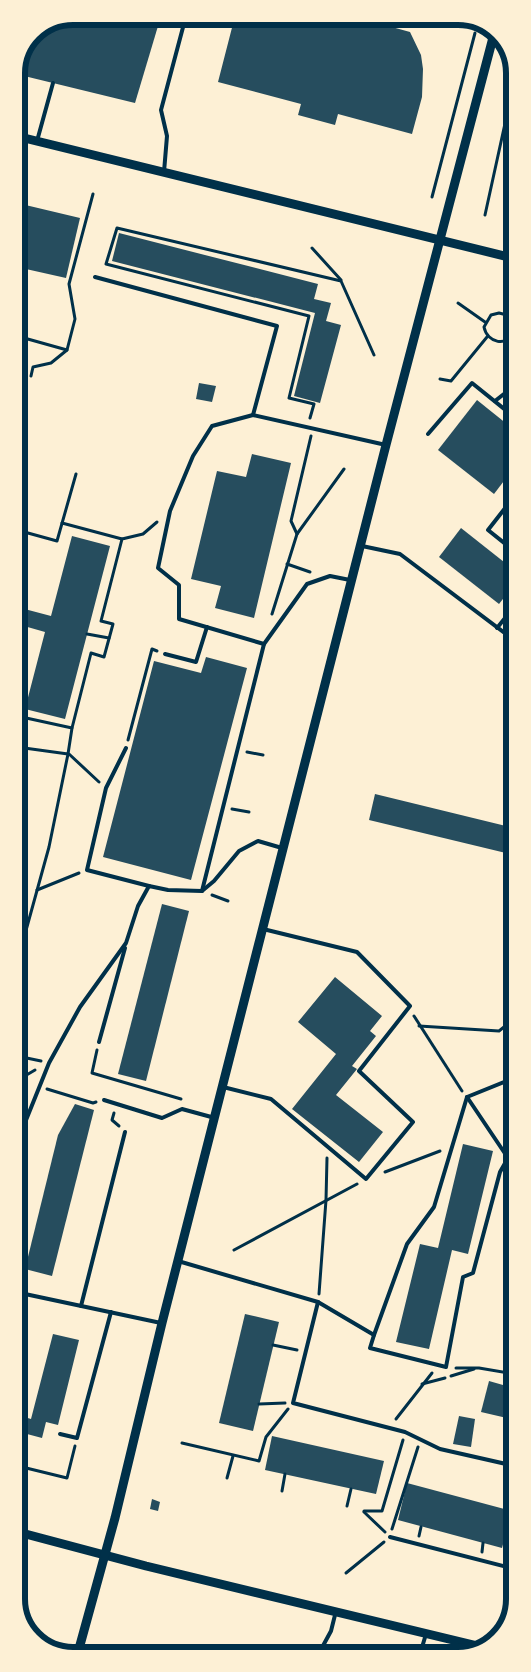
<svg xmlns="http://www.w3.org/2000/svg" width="531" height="1672" viewBox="0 0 531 1672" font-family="'Sofia Sans Condensed',sans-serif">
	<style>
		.building { fill: #264d5e }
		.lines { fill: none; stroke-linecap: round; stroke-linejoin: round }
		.path { stroke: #003049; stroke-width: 3 }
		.service { stroke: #003049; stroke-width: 4 }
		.tertiary { stroke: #003049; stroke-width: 9 }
		.rim { fill: none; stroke: #003049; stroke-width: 6 }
	</style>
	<rect width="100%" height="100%" fill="#fdf0d5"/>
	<g class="building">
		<polygon points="73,16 161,16 135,103 16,74 33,33"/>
		<polygon points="235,16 352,16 410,32 421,55 423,69 422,97 412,134 338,114 335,125 298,115 301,104 218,82"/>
		<polygon points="17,203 80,218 66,278 17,267"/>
		<polygon points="119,233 318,284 314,299 331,303 326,321 341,325 320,403 294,396 315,313 112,261"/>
		<polygon points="199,383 216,386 212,402 196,399"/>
		<polygon points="477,400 513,429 513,469 494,494 438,450"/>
		<polygon points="252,454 291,463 254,618 215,608 221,586 191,579 217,471 246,477"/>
		<polygon points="461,528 513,569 514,585 499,604 439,557"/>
		<polygon points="72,536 110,546 65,719 25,709 45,632 17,624 17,607 51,616"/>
		<polygon points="206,657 247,668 191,880 103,857 154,661 201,673"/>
		<polygon points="514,686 514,701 507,696"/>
		<polygon points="375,794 514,828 514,855 369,820"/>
		<polygon points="162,904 189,911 146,1081 118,1074"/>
		<polygon points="335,977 382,1016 370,1031 376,1036 352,1066 357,1069 336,1095 383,1132 359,1162 292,1109 336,1054 298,1022"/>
		<polygon points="75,1104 94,1110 52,1276 25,1269 58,1135"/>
		<polygon points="463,1144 493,1151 468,1254 452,1250 429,1349 396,1342 420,1244 438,1248"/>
		<polygon points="245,1314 279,1322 253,1431 219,1423"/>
		<polygon points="53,1334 79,1340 58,1425 46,1422 42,1438 27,1434 23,1448 18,1447 18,1415 31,1419"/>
		<polygon points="489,1381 514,1388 515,1420 481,1412"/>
		<polygon points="459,1416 475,1419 471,1447 453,1444"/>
		<polygon points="272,1436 384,1461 376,1494 265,1470"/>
		<polygon points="407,1483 512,1511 502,1548 398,1520"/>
		<polygon points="152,1499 160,1502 158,1511 150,1509"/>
	</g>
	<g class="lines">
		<g class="path">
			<polyline points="432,197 475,33"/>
			<polyline points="485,215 513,87"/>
			<polyline points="312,248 341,280"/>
			<polyline points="458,303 485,322"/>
			<polyline points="507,315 513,307"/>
			<path d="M513 324 507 315 499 313 491 315 484 327C487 343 508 348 513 331"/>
			<polyline points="17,336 67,350"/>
			<polyline points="31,376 33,367 51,363 67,350 75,319 69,284 93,194"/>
			<polyline points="440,379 451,381 487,337"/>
			<polyline points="310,418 314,404 289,398 309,316 106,264 117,228 341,281 374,355"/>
			<polyline points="17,489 25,457"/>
			<polyline points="62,523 122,539"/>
			<polyline points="17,530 57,541 76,474"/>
			<polyline points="297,534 291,521 311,436"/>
			<polyline points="287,564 310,572"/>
			<polyline points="272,614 297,534 344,469"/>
			<polyline points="87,634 109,638"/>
			<polyline points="17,716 72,728 91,653 104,657 113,624 101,621 122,539 143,534 157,522"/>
			<polyline points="128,740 152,649 157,651"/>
			<polyline points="17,747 68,754 72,728"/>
			<polyline points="247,752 263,755"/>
			<polyline points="69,754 99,782"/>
			<polyline points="232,809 249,812"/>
			<polyline points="37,890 79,873"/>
			<polyline points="212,895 228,901"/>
			<polyline points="17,963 49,847 68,754"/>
			<polyline points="414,1016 462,1091"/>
			<polyline points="419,1026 499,1031 514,1019"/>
			<polyline points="97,1050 92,1073 181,1099"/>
			<polyline points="17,1056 41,1061"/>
			<polyline points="18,1080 35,1070"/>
			<polyline points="47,1089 93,1103 96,1102"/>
			<polyline points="114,1113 112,1120 119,1126"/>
			<polyline points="385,1172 440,1151"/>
			<polyline points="508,1182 514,1210"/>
			<polyline points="234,1250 357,1184"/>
			<polyline points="319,1294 326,1200 327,1158"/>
			<polyline points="273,1345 297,1350"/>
			<polyline points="456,1368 479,1368 514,1374"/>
			<polyline points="451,1376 474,1369"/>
			<polyline points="422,1384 445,1378"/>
			<polyline points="259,1404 285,1403"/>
			<polyline points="396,1419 432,1373"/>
			<polyline points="182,1443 259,1461 266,1437 288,1409"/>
			<polyline points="18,1466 67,1478 75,1446"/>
			<polyline points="227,1478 233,1456"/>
			<polyline points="282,1491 285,1474"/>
			<polyline points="347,1506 351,1489"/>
			<polyline points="364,1511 382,1511 403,1440"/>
			<polyline points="364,1512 385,1532"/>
			<polyline points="392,1529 418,1447"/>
			<polyline points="419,1536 421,1527"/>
			<polyline points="482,1552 483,1543"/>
			<polyline points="346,1573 384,1542"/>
		</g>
		<g class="service">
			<polyline points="442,16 491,28"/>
			<polyline points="37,141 53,83"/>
			<polyline points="164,172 167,136 161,110 186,16"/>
			<polyline points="95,277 277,326 253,415"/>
			<polyline points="495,401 513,387"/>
			<polyline points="428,434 472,383 513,416"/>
			<polyline points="513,498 488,530 513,550"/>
			<polyline points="362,546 400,554 514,640"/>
			<polyline points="350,580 330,576 307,584 264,644 179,619 179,585 158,568 170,511 193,456 212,426 253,415 386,445"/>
			<polyline points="497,628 514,607"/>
			<polyline points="165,654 196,662 207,627"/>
			<polyline points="126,748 106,788 87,870 149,886"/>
			<polyline points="202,891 264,644"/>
			<polyline points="99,1042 125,948"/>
			<polyline points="223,1087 271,1099 366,1179 413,1122 359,1071 410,1006 357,952 263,929"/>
			<polyline points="467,1097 508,1158 514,1162"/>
			<polyline points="104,1100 162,1118 182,1109 215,1118"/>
			<polyline points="18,1140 49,1063 80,1007 126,943 138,906 149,886 168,890 202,891 214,881 239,851 258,841 282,848"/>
			<polyline points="178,1261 318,1302 374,1335 407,1244 434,1207 467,1097 514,1078"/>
			<polyline points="18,1292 25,1294"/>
			<polyline points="318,1302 293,1403 405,1432 440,1449 515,1466"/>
			<polyline points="81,1306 125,1132"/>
			<polyline points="18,1324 25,1294 161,1323"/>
			<polyline points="374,1335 370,1348 446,1367 463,1277 473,1273 500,1172 508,1158 514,1156"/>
			<polyline points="60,1434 77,1438 111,1312"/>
			<polyline points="390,1537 515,1569"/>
			<polyline points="502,1634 515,1581"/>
			<polyline points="420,1654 426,1634"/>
			<polyline points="184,1655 191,1647 200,1646 238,1655"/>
			<polyline points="318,1655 331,1631 336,1611"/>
		</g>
		<g class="tertiary">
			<polyline points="16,136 513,258"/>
			<polyline points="18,1532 146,1566 482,1647"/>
			<polyline points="77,1656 115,1518 162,1323 386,445 495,30"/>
		</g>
	</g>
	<path d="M0 0H531V1672H0ZM73 25H458A48 48 0 0 1 506 73V1599A48 48 0 0 1 458 1647H73A48 48 0 0 1 25 1599V73A48 48 0 0 1 73 25Z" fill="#fdf0d5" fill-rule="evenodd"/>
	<path class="rim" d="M73 25H458A48 48 0 0 1 506 73V1599A48 48 0 0 1 458 1647H73A48 48 0 0 1 25 1599V73A48 48 0 0 1 73 25Z"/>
</svg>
